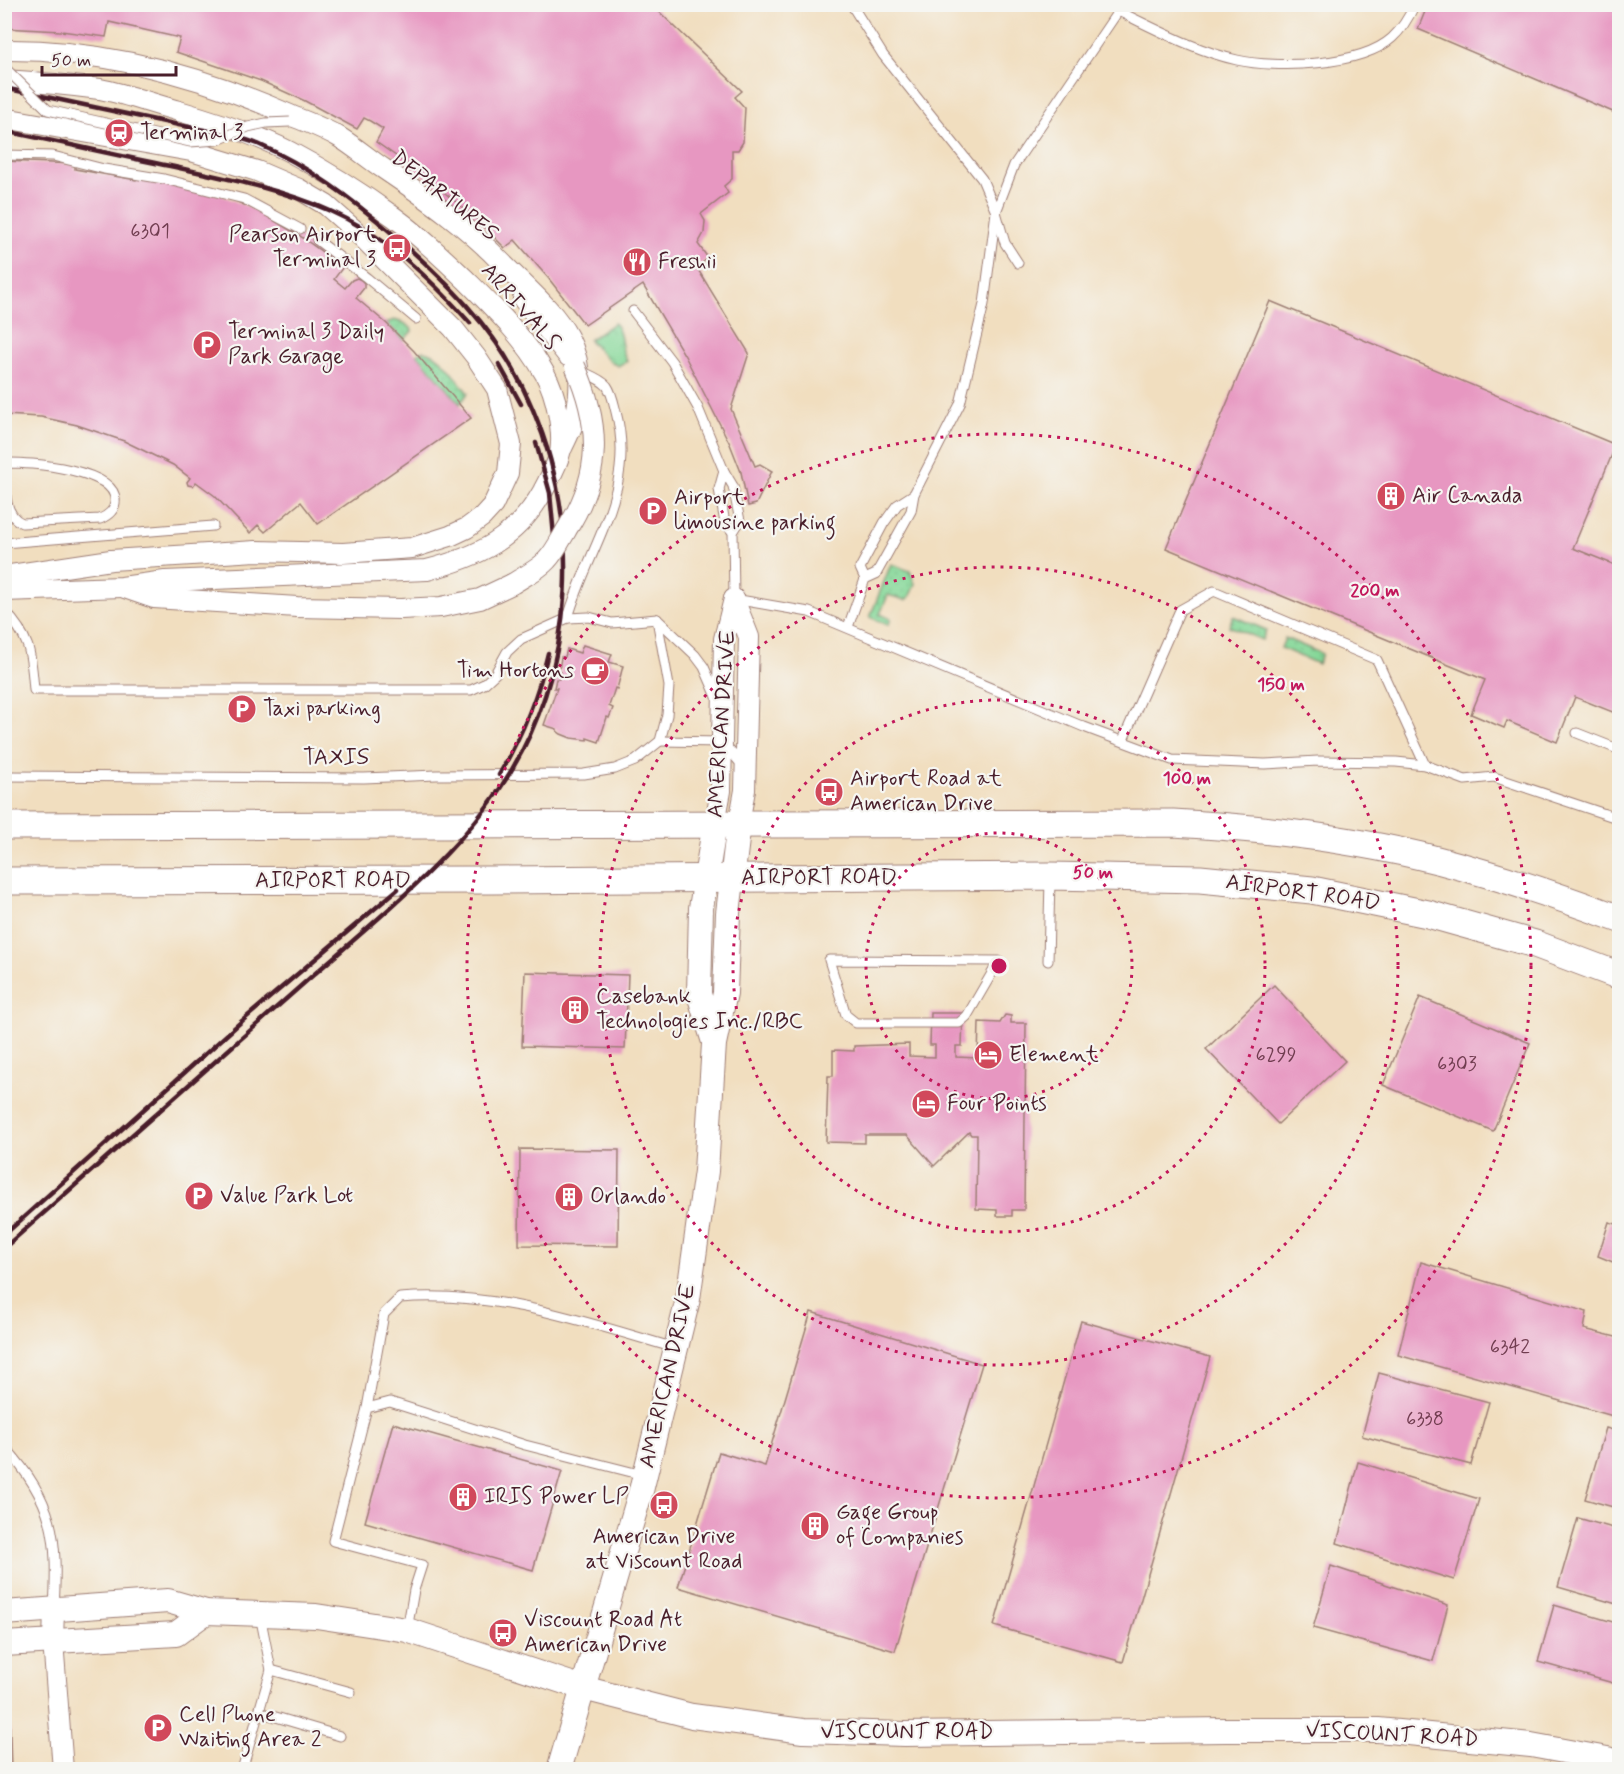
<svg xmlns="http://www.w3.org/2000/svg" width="1624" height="1774" viewBox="0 0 1624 1774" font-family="Mynerve,sans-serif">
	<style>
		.grass { fill: url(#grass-dots); stroke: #687c62; stroke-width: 1.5 }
		.park { fill: url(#park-crowns); stroke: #687c62; stroke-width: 1.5 }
		.building { fill: #e797c1 }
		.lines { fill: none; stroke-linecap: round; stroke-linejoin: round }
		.service-casing { stroke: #9e7e75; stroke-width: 11 }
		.minor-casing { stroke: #9e7e75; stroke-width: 22 }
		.tertiary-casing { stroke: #9e7e75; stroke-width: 26 }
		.secondary-casing { stroke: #9e7e75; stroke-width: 29 }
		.service { stroke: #fff; stroke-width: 9 }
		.minor { stroke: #fff; stroke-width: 20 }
		.tertiary { stroke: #fff; stroke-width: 24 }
		.secondary { stroke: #fff; stroke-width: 27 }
		.rail { stroke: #4a1f2b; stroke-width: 4.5 }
		.service-bridge-casing { stroke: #9e7e75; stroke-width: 11; stroke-linecap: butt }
		.minor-bridge-casing { stroke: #9e7e75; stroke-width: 22; stroke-linecap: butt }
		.service-bridge { stroke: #fff; stroke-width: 9 }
		.minor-bridge { stroke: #fff; stroke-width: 20 }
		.ring { fill: none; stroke: #c2185b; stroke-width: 3; stroke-dasharray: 3 6 }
		.labels { text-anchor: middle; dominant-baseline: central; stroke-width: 4.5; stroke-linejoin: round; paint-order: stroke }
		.number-label { font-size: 20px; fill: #713d50 }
		.poi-label { font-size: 22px; fill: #4a1f2b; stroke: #f6f6f2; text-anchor: start }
		.street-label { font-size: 22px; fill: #4a1f2b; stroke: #f6f6f2 }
		.centre { fill: #c2185b; stroke: #f6f6f2; stroke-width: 3 }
		.ring-label { font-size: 18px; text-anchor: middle; font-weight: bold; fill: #c2185b; stroke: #f6f6f2; stroke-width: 4.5; stroke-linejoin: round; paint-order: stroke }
	</style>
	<defs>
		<pattern id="grass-dots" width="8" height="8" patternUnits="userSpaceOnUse" patternTransform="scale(1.5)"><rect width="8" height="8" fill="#86d899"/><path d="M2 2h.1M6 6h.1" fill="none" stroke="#75b984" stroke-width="1.8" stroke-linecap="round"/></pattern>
		<pattern id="park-crowns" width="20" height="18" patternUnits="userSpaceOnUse" patternTransform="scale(1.5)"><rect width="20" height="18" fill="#86d899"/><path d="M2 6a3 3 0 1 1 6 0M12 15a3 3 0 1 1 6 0" fill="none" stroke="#75b984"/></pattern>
	</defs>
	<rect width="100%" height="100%" fill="#f6f6f2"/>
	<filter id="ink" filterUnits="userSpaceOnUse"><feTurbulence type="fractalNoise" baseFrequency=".0167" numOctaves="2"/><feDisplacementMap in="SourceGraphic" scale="12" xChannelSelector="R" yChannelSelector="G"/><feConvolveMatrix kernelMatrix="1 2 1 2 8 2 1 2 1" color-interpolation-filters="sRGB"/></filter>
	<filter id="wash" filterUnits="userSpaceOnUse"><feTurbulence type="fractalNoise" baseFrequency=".008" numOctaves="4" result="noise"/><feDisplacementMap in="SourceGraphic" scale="24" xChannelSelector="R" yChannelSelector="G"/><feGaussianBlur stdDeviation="1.35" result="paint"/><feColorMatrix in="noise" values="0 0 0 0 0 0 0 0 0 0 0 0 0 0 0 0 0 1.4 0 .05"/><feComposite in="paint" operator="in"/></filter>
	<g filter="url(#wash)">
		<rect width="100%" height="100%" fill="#f1debf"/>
		<g class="grass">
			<polygon points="394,320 404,323 411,328 412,331 404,340 386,323"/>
			<path d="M422 351C441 351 456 379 468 393L460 404 417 354Z"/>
			<polygon points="891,564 910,571 915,584 909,598 905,600 888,595 880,614 891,619 888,625 870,617"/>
			<polygon points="1233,616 1266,630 1262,640 1229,626"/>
			<polygon points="1285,638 1322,654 1318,664 1281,648"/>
		</g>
		<path class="park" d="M614 323C624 334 619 349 627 361L618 366 609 361 589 340Z"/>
		<g id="blocks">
			<g class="building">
				<polygon points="4,4 651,4 742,91 735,97 745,108 743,142 738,150 732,150 732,179 724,186 728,193 701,214 705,221 704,233 698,244 708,258 697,268 749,353 731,409 755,466 760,464 772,471 756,504 748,506 741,472 730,444 685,356 643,285 585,325 549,279 515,240 505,248 473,216 423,175 376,142 383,129 370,121 364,118 357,129 305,101 261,81 176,52 180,38 109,22 106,37 61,31 4,28"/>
				<polygon points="1428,4 1620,4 1620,115 1418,29"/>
				<polygon points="4,161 75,164 75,169 136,180 139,176 219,194 258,211 300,236 343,267 334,279 345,288 352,280 357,278 361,280 364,283 364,288 356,298 386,323 414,351 471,418 318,524 301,502 265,532 258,525 250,533 215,496 196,482 193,486 188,485 187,482 190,478 173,465 124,441 77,425 41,417 4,415"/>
				<polygon points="1270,301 1616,445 1573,548 1620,567 1620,715 1575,697 1557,742 1507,721 1504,728 1471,714 1485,680 1166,548"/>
				<polygon points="583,645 612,654 609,662 623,666 617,689 615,688 609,706 613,708 609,718 607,717 599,742 587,738 587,740 571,738 561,734 557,731 557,729 544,725 557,688 554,688 556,679 559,679 561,672 559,671 561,657 565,657 567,649 580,653"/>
				<polygon points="525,972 628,975 625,1049 522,1046"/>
				<polygon points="1274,985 1345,1061 1278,1124 1206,1049"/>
				<polygon points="1420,997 1530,1043 1493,1131 1383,1085"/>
				<polygon points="931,1013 963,1013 962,1046 956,1046 956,1057 978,1058 979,1022 1000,1023 1005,1015 1011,1016 1011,1023 1026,1023 1024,1210 1012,1210 1012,1216 997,1216 997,1210 976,1209 977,1135 971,1135 969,1132 934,1166 907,1135 865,1135 865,1143 826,1142 828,1076 833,1076 833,1050 854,1051 854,1046 909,1044 909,1056 935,1057 935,1045 930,1045"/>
				<polygon points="520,1149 619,1150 618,1246 519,1245"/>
				<polygon points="1609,1222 1620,1225 1620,1265 1598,1256"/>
				<polygon points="1421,1262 1587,1312 1584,1329 1620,1338 1620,1418 1398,1355"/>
				<polygon points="811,1312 982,1364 895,1651 678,1587 719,1452 765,1466"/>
				<polygon points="1081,1321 1210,1357 1123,1662 994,1626"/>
				<polygon points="1379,1373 1489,1402 1471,1465 1362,1436"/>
				<polygon points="393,1423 562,1471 533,1570 365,1522"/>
				<polygon points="1606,1428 1620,1432 1620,1509 1585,1499"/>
				<polygon points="1358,1462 1479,1499 1454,1580 1337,1543"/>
				<polygon points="1578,1518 1620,1530 1620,1605 1558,1587"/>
				<polygon points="1331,1566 1448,1605 1433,1661 1313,1628"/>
				<polygon points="1554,1605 1620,1624 1620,1685 1538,1662"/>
				<polygon points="9,1702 11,1770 4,1770 4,1703"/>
			</g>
		</g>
	</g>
	<g filter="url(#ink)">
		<use href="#blocks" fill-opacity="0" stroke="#9e7e75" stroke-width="1.5"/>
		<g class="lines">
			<g class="service-casing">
				<g id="service">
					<polyline points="851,4 883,55 982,179 996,212 1005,243 1018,263"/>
					<path d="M1111 4 1118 11C1156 29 1196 51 1237 60 1276 69 1361 66 1392 38 1402 29 1409 17 1415 4"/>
					<polyline points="4,155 53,156 104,169 164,179 244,199 300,229"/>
					<polyline points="317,240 367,278 416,319"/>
					<polyline points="633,311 672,362 698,408 724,471 733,486 740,521 733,532 734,599 809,612 1084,727 1172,760 1265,764 1318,761 1396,762 1425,765 1465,780 1494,777 1620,819"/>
					<path d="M4 463C28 462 120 469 115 503 114 511 107 516 100 519L22 523C1 514 6 482 5 463"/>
					<polyline points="724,471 719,489 725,523 733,532"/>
					<polyline points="4,543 213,526"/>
					<polyline points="865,579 860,568 884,523 897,505 914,494"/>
					<path d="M4 610C31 639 31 653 34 690H471L484 684 495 674 507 652 521 639 568 618 589 617 612 623 657 619"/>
					<path d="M568 618C588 547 637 490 616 412 614 404 612 393 607 386 601 379 587 374 579 370"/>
					<polyline points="657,619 695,655 704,667 718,699"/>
					<polyline points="848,627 865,579 876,574 911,511 914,494 960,404 984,304 996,212 1014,165 1123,4"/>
					<polyline points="1577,733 1620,750"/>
					<polyline points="1123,740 1180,610 1214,591 1377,660 1425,765"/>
					<polyline points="660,741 722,742 744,767"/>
					<polyline points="4,776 364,778 436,775 584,774 615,769 635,761 660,741 667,715 669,686 657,619"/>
					<polygon points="829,960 999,961 967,1016 959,1023 856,1023 846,1015"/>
					<polyline points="1048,961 1050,880"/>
					<path d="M367 1408 384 1314 400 1298C494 1290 585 1322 675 1348"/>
					<path d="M4 1446C55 1502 58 1537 54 1609"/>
					<polyline points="407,1630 414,1590 422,1565 333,1541 367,1408 390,1402 525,1445 643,1475"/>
					<polyline points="271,1670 351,1692"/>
					<polyline points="259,1712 340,1736"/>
					<polyline points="242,1770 271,1670 260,1615"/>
				</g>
			</g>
			<g class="minor-casing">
				<g id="minor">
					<path d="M4 50C103 49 200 75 290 115 306 122 324 128 339 137 355 147 369 159 384 169 427 198 468 227 504 265 551 312 592 340 576 414 574 425 567 437 562 448"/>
					<path d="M4 80C36 82 69 85 100 89 126 94 153 104 179 111 217 122 255 134 290 152 326 171 361 193 394 217 420 236 443 258 466 280 494 308 525 338 545 374 556 394 564 431 560 453 557 466 549 479 543 491 517 538 478 557 427 570L165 581 122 587 4 591"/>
					<polyline points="4,118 191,151 257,171 299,189 326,205 359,234 453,328 476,357 497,389 511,444 508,473 493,505 482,517 467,528 450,536 412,548 343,553 256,551 111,560 4,576"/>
					<polyline points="523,299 568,356"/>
					<polyline points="125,588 154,598 297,607 401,609 441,607 480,599 512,584"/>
					<polyline points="734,599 749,637 745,790 739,823"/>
					<polyline points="715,823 721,791 724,639 734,599"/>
					<polyline points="54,1609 53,1641 63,1770"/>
				</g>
			</g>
			<g class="tertiary-casing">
				<g id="tertiary">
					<polyline points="714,1042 699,994 701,908 715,823"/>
					<polyline points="4,1613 168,1601 206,1612 316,1616 407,1630 583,1688 692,1716 803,1731 905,1734 1226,1730 1378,1730 1531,1745 1607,1759 1620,1763"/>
					<polyline points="4,1644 176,1634 206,1612"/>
					<polyline points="559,1770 642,1487 688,1299 706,1171 714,1044 725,993 728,913 739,823"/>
				</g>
			</g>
			<g class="secondary-casing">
				<g id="secondary">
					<path d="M4 826 1173 823C1263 828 1353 838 1441 861 1502 877 1561 897 1620 919"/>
					<polyline points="4,881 492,880 1050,876 1200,879 1312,890 1428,914 1535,944 1620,976"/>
				</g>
			</g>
			<use href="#service" class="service"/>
			<use href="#minor" class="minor"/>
			<use href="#tertiary" class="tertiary"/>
			<use href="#secondary" class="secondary"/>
			<g class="rail">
				<path d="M4 88C61 100 117 112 174 124 201 130 232 134 258 144 309 166 352 199 394 235 443 278 493 326 522 386 586 513 579 672 499 790 448 864 370 925 303 984 203 1072 104 1160 4 1248"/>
				<path d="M4 131C60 142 115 155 170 166 223 178 278 188 328 210 384 234 430 278 470 323"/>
				<polyline points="499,364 521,404"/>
				<polyline points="536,443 550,493 556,558"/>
				<path d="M499 775C521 737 538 696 548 653"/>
				<polyline points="4,1235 242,1021 398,889"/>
			</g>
			<g class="service-bridge-casing">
				<polyline id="service-bridge" points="4,67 48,110 190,142 218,140 248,127 266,123 290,122"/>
			</g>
			<g class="minor-bridge-casing">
				<path id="minor-bridge" d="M512 584C523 577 538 570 547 560 555 552 561 539 567 529 602 474 601 425 575 366"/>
			</g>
			<use href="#service-bridge" class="service-bridge"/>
			<use href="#minor-bridge" class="minor-bridge"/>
		</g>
	</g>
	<g class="ring">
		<circle cx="999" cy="966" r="133"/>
		<circle cx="999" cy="966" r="266"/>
		<circle cx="999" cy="966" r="399"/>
		<circle cx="999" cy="966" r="532"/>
	</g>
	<defs>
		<g id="station-disc" transform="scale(1.5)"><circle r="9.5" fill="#d1495b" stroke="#f6f6f2"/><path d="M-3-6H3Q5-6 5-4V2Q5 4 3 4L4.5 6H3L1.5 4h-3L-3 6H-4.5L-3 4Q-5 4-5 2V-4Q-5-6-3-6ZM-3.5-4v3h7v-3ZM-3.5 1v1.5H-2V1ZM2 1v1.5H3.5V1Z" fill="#fff"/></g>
		<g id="bus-disc" transform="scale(1.5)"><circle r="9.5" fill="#d1495b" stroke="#f6f6f2"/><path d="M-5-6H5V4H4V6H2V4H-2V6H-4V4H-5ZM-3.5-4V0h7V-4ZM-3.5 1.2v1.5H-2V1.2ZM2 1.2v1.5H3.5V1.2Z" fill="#fff"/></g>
		<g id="restaurant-disc" transform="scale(1.5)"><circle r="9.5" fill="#d1495b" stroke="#f6f6f2"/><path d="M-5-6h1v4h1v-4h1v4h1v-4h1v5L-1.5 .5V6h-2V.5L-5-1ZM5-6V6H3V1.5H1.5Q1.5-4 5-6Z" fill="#fff"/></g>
		<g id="parking-disc" transform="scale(1.5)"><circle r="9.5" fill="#d1495b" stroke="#f6f6f2"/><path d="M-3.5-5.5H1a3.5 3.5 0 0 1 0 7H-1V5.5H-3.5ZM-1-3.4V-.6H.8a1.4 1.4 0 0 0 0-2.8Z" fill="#fff"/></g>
		<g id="building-disc" transform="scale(1.5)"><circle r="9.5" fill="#d1495b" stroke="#f6f6f2"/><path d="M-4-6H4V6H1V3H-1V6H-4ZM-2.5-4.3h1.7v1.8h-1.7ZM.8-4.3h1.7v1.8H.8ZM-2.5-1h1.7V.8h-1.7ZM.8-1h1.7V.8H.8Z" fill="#fff"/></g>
		<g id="cafe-disc" transform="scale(1.5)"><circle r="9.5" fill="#d1495b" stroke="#f6f6f2"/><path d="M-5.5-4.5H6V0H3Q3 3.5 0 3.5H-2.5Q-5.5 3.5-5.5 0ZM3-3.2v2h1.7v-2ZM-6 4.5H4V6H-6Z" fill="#fff"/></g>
		<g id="hotel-disc" transform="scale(1.5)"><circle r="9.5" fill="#d1495b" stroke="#f6f6f2"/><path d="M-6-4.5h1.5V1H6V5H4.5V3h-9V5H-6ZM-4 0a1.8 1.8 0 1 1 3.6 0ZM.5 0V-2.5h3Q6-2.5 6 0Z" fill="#fff"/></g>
	</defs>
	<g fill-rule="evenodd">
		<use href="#station-disc" x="119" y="133"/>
		<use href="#bus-disc" x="397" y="248"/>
		<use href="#restaurant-disc" x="637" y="262"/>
		<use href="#parking-disc" x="207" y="345"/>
		<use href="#building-disc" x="1391" y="496"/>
		<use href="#parking-disc" x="653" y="511"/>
		<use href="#cafe-disc" x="595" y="671"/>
		<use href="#parking-disc" x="242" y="709"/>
		<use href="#bus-disc" x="829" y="792"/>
		<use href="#building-disc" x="575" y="1010"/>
		<use href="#hotel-disc" x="988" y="1055"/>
		<use href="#hotel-disc" x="926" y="1104"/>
		<use href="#parking-disc" x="199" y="1196"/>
		<use href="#building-disc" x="569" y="1197"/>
		<use href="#building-disc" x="463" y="1497"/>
		<use href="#bus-disc" x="664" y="1505"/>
		<use href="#building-disc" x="815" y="1526"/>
		<use href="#bus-disc" x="503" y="1633"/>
		<use href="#parking-disc" x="158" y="1728"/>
	</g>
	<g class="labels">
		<g class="number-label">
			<text x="150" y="231">6301</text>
			<text x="1276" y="1055">6299</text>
			<text x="1457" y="1064">6303</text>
			<text x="1510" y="1347">6342</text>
			<text x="1425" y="1419">6338</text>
		</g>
		<g class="poi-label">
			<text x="140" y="133">Terminal 3</text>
			<text x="376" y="235" text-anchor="end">Pearson Airport<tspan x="376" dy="25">Terminal 3</tspan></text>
			<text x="658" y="262">Freshii</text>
			<text x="228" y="332">Terminal 3 Daily<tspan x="228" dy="25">Park Garage</tspan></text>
			<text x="1412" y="496">Air Canada</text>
			<text x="674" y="498">Airport<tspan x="674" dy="25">limousine parking</tspan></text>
			<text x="574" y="671" text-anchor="end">Tim Hortons</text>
			<text x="263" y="709">Taxi parking</text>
			<text x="850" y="779">Airport Road at<tspan x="850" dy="25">American Drive</tspan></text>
			<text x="596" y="997">Casebank<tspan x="596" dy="25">Technologies Inc./RBC</tspan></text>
			<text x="1009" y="1055">Element</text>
			<text x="947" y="1104">Four Points</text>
			<text x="220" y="1196">Value Park Lot</text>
			<text x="590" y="1197">Orlando</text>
			<text x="484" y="1497">IRIS Power LP</text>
			<text x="836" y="1513">Gage Group<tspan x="836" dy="25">of Companies</tspan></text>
			<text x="664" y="1537" text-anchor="middle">American Drive<tspan x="664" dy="25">at Viscount Road</tspan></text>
			<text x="524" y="1620">Viscount Road At<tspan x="524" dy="25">American Drive</tspan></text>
			<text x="179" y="1715">Cell Phone<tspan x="179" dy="25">Waiting Area 2</tspan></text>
		</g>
		<g class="street-label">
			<text transform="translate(444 196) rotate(39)">DEPARTURES</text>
			<text transform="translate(520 307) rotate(49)">ARRIVALS</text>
			<text transform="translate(722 724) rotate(-86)">AMERICAN DRIVE</text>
			<text x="336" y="758">TAXIS</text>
			<text x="819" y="878">AIRPORT ROAD</text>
			<text x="333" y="881">AIRPORT ROAD</text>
			<text transform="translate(1303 893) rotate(8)">AIRPORT ROAD</text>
			<text transform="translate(668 1376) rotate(-77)">AMERICAN DRIVE</text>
			<text x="907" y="1732">VISCOUNT ROAD</text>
			<text transform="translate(1392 1735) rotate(3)">VISCOUNT ROAD</text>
		</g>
	</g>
	<circle cx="999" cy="966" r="9" class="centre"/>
	<g class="ring-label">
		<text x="1375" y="596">200 m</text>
		<text x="1281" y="690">150 m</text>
		<text x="1187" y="784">100 m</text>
		<text x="1093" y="878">50 m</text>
	</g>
	<rect width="1624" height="1774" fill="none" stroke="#f6f6f2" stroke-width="24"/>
	<path d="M42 66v9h134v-9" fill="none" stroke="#4a1f2b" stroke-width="3"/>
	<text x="51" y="66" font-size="18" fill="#4a1f2b" stroke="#f6f6f2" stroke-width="4.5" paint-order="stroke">50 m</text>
</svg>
